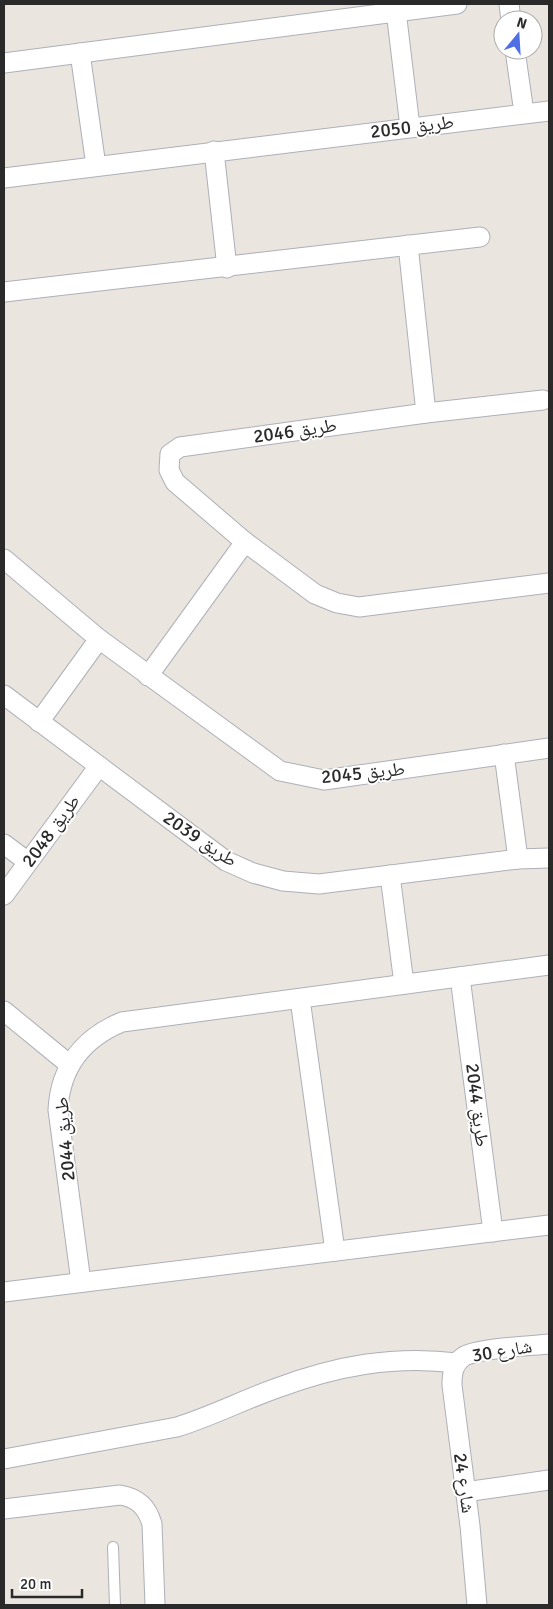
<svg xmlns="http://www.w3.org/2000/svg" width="553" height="1609" viewBox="0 0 553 1609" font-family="Signika,'Noto Naskh Arabic',sans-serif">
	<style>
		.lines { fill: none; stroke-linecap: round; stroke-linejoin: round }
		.service-casing { stroke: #aeb0b9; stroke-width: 12 }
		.minor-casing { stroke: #aeb0b9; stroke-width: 21 }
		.service { stroke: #fff; stroke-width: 10 }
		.minor { stroke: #fff; stroke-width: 19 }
		.labels { text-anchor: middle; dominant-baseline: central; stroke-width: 4; stroke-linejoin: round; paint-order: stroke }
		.street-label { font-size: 19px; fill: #2a2a2a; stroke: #fff }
	</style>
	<rect width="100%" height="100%" fill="#eae5de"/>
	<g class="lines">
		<g class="service-casing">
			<polyline id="service" points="113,1547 115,1605"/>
		</g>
		<g class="minor-casing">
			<g id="minor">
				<polyline points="509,4 511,20"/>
				<polyline points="396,11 410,127"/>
				<polyline points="515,50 524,113"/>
				<polyline points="80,53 96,166"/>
				<polyline points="4,63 457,4"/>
				<polyline points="214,151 227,268"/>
				<polyline points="4,178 549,111"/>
				<polyline points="408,245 426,413"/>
				<polyline points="4,292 480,237"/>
				<polyline points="543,400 426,413 180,447 170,454 169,470 175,482 245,542 315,594 337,603 359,607 549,583"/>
				<polyline points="4,559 99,639 280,771 324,780 549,748"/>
				<polyline points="148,676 245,542"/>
				<polyline points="4,695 226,861 253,873 283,881 319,884 518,859 549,858"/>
				<polyline points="39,722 99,639"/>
				<polyline points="504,754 518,859"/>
				<polyline points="4,844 28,862"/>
				<polyline points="390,875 404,984"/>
				<polyline points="4,895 99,766"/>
				<polyline points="460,977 493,1232"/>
				<polyline points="300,999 335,1251"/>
				<polyline points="4,1011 70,1065"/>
				<path d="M81 1282 58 1110C60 1068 83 1038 122 1022L549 965"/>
				<polyline points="4,1292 549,1225"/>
				<path d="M4 1459 177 1427C212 1416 243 1400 277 1388 336 1366 394 1355 457 1363"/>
				<polyline points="465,1492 549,1480"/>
				<path d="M4 1509 120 1495C138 1498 147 1507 152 1524L155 1605"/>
				<path d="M477 1605 470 1526 452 1385C452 1374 453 1364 463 1357 476 1348 531 1346 549 1344"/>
			</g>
		</g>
		<use href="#service" class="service"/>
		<use href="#minor" class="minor"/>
	</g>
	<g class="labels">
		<g class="street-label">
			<text transform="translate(412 127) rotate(-7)">طريق 2050</text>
			<text transform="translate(295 431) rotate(-8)">طريق 2046</text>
			<text transform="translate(363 773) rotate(-6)">طريق 2045</text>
			<text transform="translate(51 831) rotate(-54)">طريق 2048</text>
			<text transform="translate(200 839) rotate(34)">طريق 2039</text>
			<text transform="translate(477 1105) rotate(83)">طريق 2044</text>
			<text transform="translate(65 1139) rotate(-95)">طريق 2044</text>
			<text transform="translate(502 1351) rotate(-9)">شارع 30</text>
			<text transform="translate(464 1483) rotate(82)">شارع 24</text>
		</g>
	</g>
	<rect width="553" height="1609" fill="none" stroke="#2a2a2a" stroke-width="10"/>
	<g transform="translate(518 35) rotate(18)"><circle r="24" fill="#ffffff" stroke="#aaaaaa"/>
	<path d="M0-4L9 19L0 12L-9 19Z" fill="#506fe5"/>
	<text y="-8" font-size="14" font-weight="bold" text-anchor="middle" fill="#2a2a2a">N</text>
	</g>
	<path d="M12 1589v8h70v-8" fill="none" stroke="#2a2a2a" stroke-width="2.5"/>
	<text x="20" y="1589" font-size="15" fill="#2a2a2a" stroke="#ffffff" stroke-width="4" paint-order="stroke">20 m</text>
</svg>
